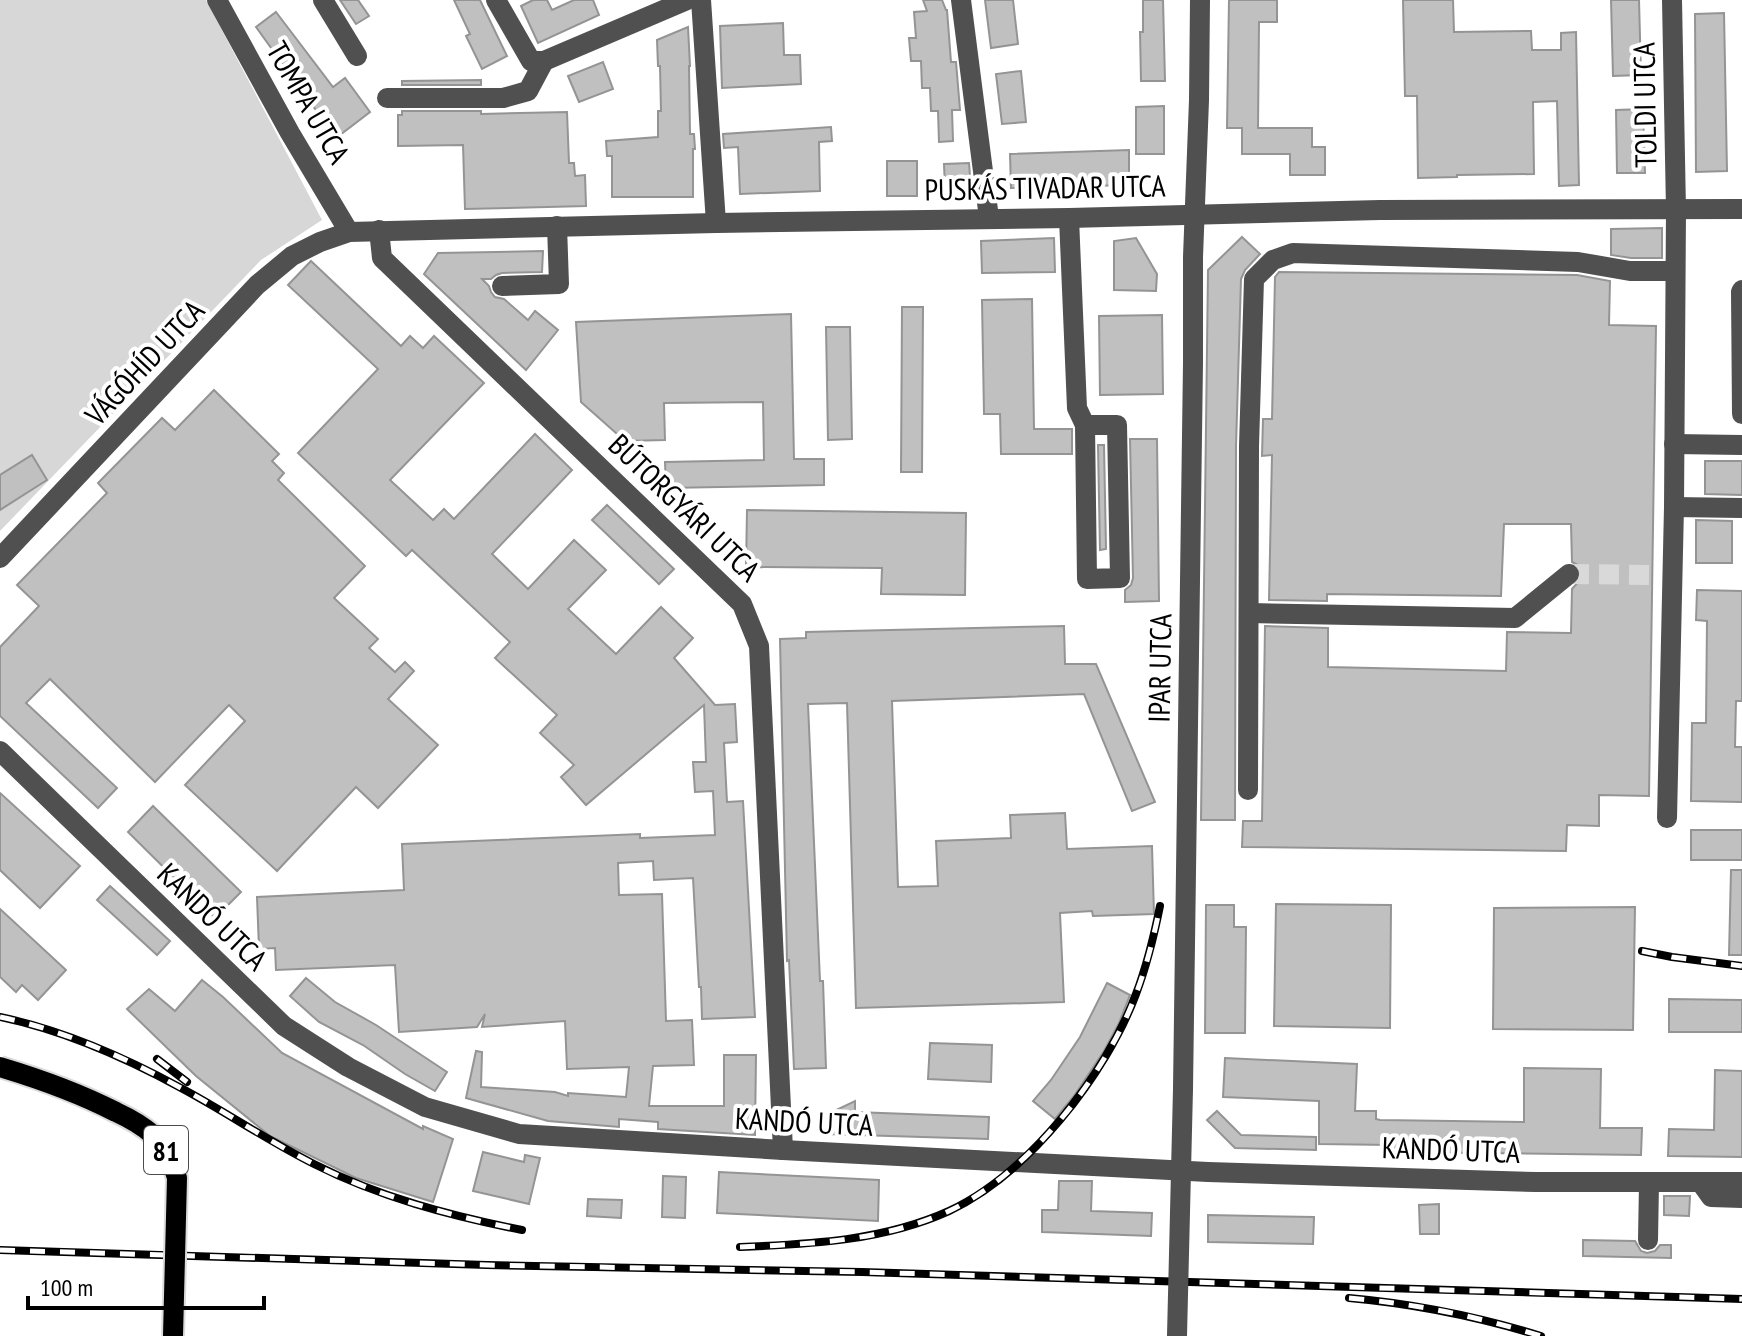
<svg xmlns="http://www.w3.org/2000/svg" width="1742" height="1336" viewBox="0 0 1742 1336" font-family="'PT Sans Narrow',sans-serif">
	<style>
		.green { fill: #d7d7d7 }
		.building { fill: #c0c0c0; stroke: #949494; stroke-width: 2 }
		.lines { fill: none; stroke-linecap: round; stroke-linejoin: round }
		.minor-tunnel { stroke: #d9d9d9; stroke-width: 20; stroke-dasharray: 20 10; stroke-linecap: butt }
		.minor { stroke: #505050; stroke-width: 20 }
		.rail-casing { stroke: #000; stroke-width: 8 }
		.rail { stroke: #fff; stroke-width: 5; stroke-dasharray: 15; stroke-linecap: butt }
		.major-bridge-casing { stroke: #dbdbdb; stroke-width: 24; stroke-linecap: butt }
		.minor-bridge { stroke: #505050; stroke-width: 20 }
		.major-bridge { stroke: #000; stroke-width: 20 }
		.labels { text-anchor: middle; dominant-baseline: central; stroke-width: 8; stroke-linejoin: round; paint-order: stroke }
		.shield { fill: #fff; stroke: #4c4c4c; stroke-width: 2 }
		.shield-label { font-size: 28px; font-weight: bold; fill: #000 }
		.street-label { font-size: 30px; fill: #000; stroke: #fff }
	</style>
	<rect width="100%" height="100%" fill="#fff"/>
	<polygon class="green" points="0,0 206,0 322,220 261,260 0,531"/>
	<g class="building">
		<polygon points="340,0 358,0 369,16 356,24"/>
		<polygon points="454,0 480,0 507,56 482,69 466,36 470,34"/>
		<polygon points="533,0 547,0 552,10 574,0 593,0 599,15 538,43 521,6"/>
		<polygon points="923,0 942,0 946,10 947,10 951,62 956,62 960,110 952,110 953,141 939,142 938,111 931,111 930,88 922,88 921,61 911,61 909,38 916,38 914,12 927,11"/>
		<polygon points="985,0 1013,0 1018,44 991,48"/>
		<polygon points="1143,0 1163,0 1165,81 1141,81 1140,32 1143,32"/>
		<polygon points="1229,0 1277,0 1277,22 1259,22 1258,128 1312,128 1312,147 1325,147 1325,175 1290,175 1290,154 1242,154 1242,128 1227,128"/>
		<polygon points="1403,0 1453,0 1454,32 1531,31 1532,50 1561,50 1561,33 1576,32 1579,185 1559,186 1557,101 1533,102 1534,174 1457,175 1457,177 1418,178 1417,96 1405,96"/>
		<polygon points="1611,0 1639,0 1641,75 1613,76"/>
		<polygon points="276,12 333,87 345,78 370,112 336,138 256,27"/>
		<polygon points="1724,13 1727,171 1696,172 1695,14"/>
		<polygon points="783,23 784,55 800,55 801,84 722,88 720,26"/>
		<polygon points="688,27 690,66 689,66 690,134 694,134 695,149 693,149 693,197 612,197 612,156 607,156 606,141 658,137 658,111 661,111 660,66 658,66 657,40"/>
		<polygon points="603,62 613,89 579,102 568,76"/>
		<polygon points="1021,71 1026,122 1002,124 996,74"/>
		<polygon points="481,80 481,85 402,85 402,81"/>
		<polygon points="1164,106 1164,154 1136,154 1136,107"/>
		<polygon points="1643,109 1645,173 1617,173 1616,110"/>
		<polygon points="402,111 481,111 481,114 567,112 569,163 574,163 575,176 585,175 586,206 465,209 463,145 398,146 398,115 402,115"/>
		<polygon points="831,127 832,141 819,142 820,191 740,194 738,147 724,148 723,134"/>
		<polygon points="1129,150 1129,185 1011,188 1010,154"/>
		<rect x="887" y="161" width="30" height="35"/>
		<polygon points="969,163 971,189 945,189 944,164"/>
		<polygon points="1662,228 1662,258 1631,258 1611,255 1611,229"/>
		<polygon points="1242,237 1260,254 1245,270 1241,279 1236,446 1235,820 1201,820 1208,270"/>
		<polygon points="1054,238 1055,272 982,273 981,241"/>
		<polygon points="1136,238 1157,274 1156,291 1114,290 1114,241"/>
		<polygon points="543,251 542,272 502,273 496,275 491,279 482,279 489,286 491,292 495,297 504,299 528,320 535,311 558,330 526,370 424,274 438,253"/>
		<polygon points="311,261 401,346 410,336 423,348 434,336 484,383 390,480 433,520 444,509 454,519 535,434 572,470 492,554 528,589 574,540 606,570 568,609 616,654 661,607 693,638 674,658 715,705 735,704 737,742 724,743 727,802 743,801 755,1017 702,1019 701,987 699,987 693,878 654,880 653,861 618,863 619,895 662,894 666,1021 692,1020 694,1065 653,1066 649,1106 724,1106 724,1055 756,1055 755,1135 658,1129 658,1122 619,1119 619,1127 548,1121 466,1098 476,1051 482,1052 481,1087 555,1092 568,1096 568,1093 626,1097 629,1067 567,1069 565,1021 482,1027 485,1014 477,1027 399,1032 395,965 276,970 275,948 259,949 257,897 404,890 402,844 640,834 640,838 715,835 713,791 695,792 693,762 706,762 704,705 586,805 561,777 574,765 540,733 557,715 495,658 510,642 412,550 406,556 298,453 378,369 288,285"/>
		<polygon points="1279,272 1577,275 1610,281 1609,325 1656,326 1649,796 1599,795 1599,826 1567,825 1566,851 1242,847 1243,821 1262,821 1265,626 1328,628 1328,667 1506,671 1507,632 1571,633 1572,589 1581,579 1582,573 1578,565 1572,562 1571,524 1504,524 1501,596 1327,594 1327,601 1269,600 1272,455 1262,456 1263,419 1272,419 1275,277"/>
		<polygon points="1032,299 1034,429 1072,429 1072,454 1001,454 1000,414 984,414 982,300"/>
		<polygon points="902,307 923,307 922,472 901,472"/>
		<polygon points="791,314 794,459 824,459 824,485 666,488 665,462 764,460 763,402 664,403 665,440 625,441 581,402 576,322"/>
		<polygon points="1162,315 1163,394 1100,395 1099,316"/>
		<polygon points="826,327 850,327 852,439 828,440"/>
		<polygon points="214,390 279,454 272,461 284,473 278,480 365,566 334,598 378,639 369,648 395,672 405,662 414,671 388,699 438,745 378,808 356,787 277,871 185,785 245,721 229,705 155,782 50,679 26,703 117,788 98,808 0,716 0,647 39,606 17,585 107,493 98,483 162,418 175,430"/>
		<polygon points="1130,439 1157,439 1159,601 1125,602 1125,590 1131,585 1133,578"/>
		<polygon points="1098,445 1104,445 1106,549 1100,550"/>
		<polygon points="32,455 47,480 0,510 0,475"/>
		<polygon points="1705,461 1742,461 1742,495 1705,494"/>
		<polygon points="607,505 674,569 659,584 592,520"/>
		<polygon points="747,510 966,513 965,595 881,594 882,568 746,567"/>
		<polygon points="1696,520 1732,521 1732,563 1696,563"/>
		<polygon points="1697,590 1742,591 1742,701 1736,701 1735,747 1742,747 1742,802 1691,801 1692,723 1706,723 1707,621 1696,620"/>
		<polygon points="1064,626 1065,664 1096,664 1155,802 1132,811 1084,694 892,701 898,887 938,886 936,841 1011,838 1010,815 1065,813 1067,849 1152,846 1154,914 1093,916 1092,911 1060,913 1064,1002 856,1008 847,703 808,704 820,981 823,981 826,1068 794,1069 789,960 787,961 780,639 806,638 806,632"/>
		<polygon points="0,793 80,866 40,908 0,870"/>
		<polygon points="153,806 241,892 215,918 128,832"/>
		<rect x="1691" y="830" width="51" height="30"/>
		<polygon points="1731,870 1742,870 1742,955 1729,955"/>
		<polygon points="110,886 170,941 157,955 97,900"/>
		<polygon points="1276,904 1391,905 1390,1028 1274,1026"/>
		<polygon points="1206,905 1234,905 1234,927 1246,927 1245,1033 1205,1033"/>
		<polygon points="1635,907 1633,1030 1493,1029 1494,908"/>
		<polygon points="0,909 66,970 38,1000 22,985 16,992 0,977"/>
		<polygon points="306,978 335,1002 376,1025 447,1072 435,1091 405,1074 363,1045 319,1022 290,996"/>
		<polygon points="202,980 223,997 282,1053 423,1129 423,1126 453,1139 433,1202 356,1178 270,1136 196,1076 127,1009 149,989 175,1011"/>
		<polygon points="1107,983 1130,995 1119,1023 1104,1051 1074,1096 1055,1119 1033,1101 1051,1080 1080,1037"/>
		<polygon points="1669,999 1742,1000 1742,1032 1669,1032"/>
		<polygon points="930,1043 992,1045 991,1082 928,1079"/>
		<polygon points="1225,1058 1357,1064 1355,1111 1376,1111 1376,1119 1380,1120 1524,1122 1524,1068 1601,1069 1600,1128 1642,1128 1641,1155 1391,1152 1391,1145 1319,1144 1319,1101 1223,1097"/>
		<polygon points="1715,1070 1742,1071 1742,1157 1668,1156 1669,1129 1714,1130"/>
		<polygon points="855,1101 855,1112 989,1117 988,1139 824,1134 824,1116"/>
		<polygon points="1217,1111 1241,1135 1316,1137 1316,1150 1235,1148 1207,1120"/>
		<polygon points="483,1152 524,1162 525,1155 540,1158 529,1204 473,1191"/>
		<polygon points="719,1172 879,1180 878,1221 717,1213"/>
		<polygon points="663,1176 686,1177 685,1218 662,1217"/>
		<polygon points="1059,1181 1092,1181 1091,1211 1152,1213 1151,1236 1042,1232 1042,1210 1058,1210"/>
		<polygon points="1664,1196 1690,1196 1689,1216 1664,1215"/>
		<polygon points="588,1199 622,1200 621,1218 587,1216"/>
		<polygon points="1439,1204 1439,1234 1420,1234 1419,1205"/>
		<polygon points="1208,1215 1314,1217 1313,1244 1208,1242"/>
		<polygon points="1583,1240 1635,1241 1641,1251 1647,1253 1655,1251 1660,1245 1671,1245 1671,1258 1583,1256"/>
	</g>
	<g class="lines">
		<polyline class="minor-tunnel" points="1569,574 1658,575"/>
		<g class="minor">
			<polyline points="217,0 290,133 349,232"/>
			<polyline points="323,0 357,56"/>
			<polyline points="496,0 531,61 544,61 687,0"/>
			<polyline points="701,0 716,223"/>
			<polyline points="961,0 989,218"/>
			<polyline points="387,98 503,98 528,91 544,61"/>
			<polyline points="1069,218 1077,408 1085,425 1087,579 1120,578 1117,425 1085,425"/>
			<polyline points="379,230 382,258 742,604 759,646 783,1150"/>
			<polyline points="502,286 559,284 557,226"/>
			<polyline points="1742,290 1741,292 1742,414"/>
			<polyline points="1674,444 1742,445"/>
			<polyline points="1674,507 1742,508"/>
			<polyline points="0,558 257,285 292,256 320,242 349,232 716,223 1069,218 1380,210 1742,209"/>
			<polyline points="1249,613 1515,618 1569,574"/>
			<polyline points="0,751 284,1026 348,1067 425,1107 519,1134 783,1150 1208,1172 1536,1182 1742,1182"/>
			<polyline points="1248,790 1249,446 1254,279 1273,260 1293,253 1578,262 1630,271 1675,271"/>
			<polyline points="1667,818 1674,507 1676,210 1672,0"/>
			<polyline points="1183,1089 1193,363 1193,257 1199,100 1200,0"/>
			<polyline points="1701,1183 1711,1197 1742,1198"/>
			<polyline points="1648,1240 1649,1183"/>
		</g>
		<g class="rail-casing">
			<g id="rail">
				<polyline points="1642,951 1672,957 1742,966"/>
				<path d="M0 1017C63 1030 124 1057 181 1088 226 1112 268 1141 314 1164 379 1197 451 1216 522 1230"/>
				<polyline points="157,1059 187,1082"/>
				<path d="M740 1247C811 1244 883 1241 949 1211 1028 1174 1106 1075 1136 994 1147 965 1154 936 1160 906"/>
				<polyline points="0,1250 487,1265 862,1272 1742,1299"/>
				<path d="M1349 1298C1417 1304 1476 1316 1541 1336"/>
			</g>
		</g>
		<use href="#rail" class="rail"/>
		<g class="major-bridge-casing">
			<path id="major-bridge" d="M0 1067C40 1079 79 1093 116 1112 129 1118 142 1125 153 1135 166 1147 172 1161 177 1178L173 1336"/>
		</g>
		<polyline class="minor-bridge" points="1177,1336 1183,1089"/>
		<use href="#major-bridge" class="major-bridge"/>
	</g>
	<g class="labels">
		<rect class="shield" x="144" y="1126" width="44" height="48" rx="6"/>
		<g class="shield-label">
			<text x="166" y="1150">81</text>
		</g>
		<g class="street-label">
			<text transform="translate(309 102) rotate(60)">TOMPA UTCA</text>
			<text transform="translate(1644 105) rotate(-91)">TOLDI UTCA</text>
			<text transform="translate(1045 187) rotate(-1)">PUSKÁS TIVADAR UTCA</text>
			<text transform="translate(144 362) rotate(-47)">VÁGÓHÍD UTCA</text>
			<text transform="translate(685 507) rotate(44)">BÚTORGYÁRI UTCA</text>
			<text transform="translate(1159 668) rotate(-89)">IPAR UTCA</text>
			<text transform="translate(213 916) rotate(44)">KANDÓ UTCA</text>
			<text transform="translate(804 1121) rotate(3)">KANDÓ UTCA</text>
			<text transform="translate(1451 1149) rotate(2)">KANDÓ UTCA</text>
		</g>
	</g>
	<path d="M28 1296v12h236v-12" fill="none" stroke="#000000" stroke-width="4"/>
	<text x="40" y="1296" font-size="24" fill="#000000" stroke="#ffffff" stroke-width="6" paint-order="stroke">100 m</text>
</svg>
